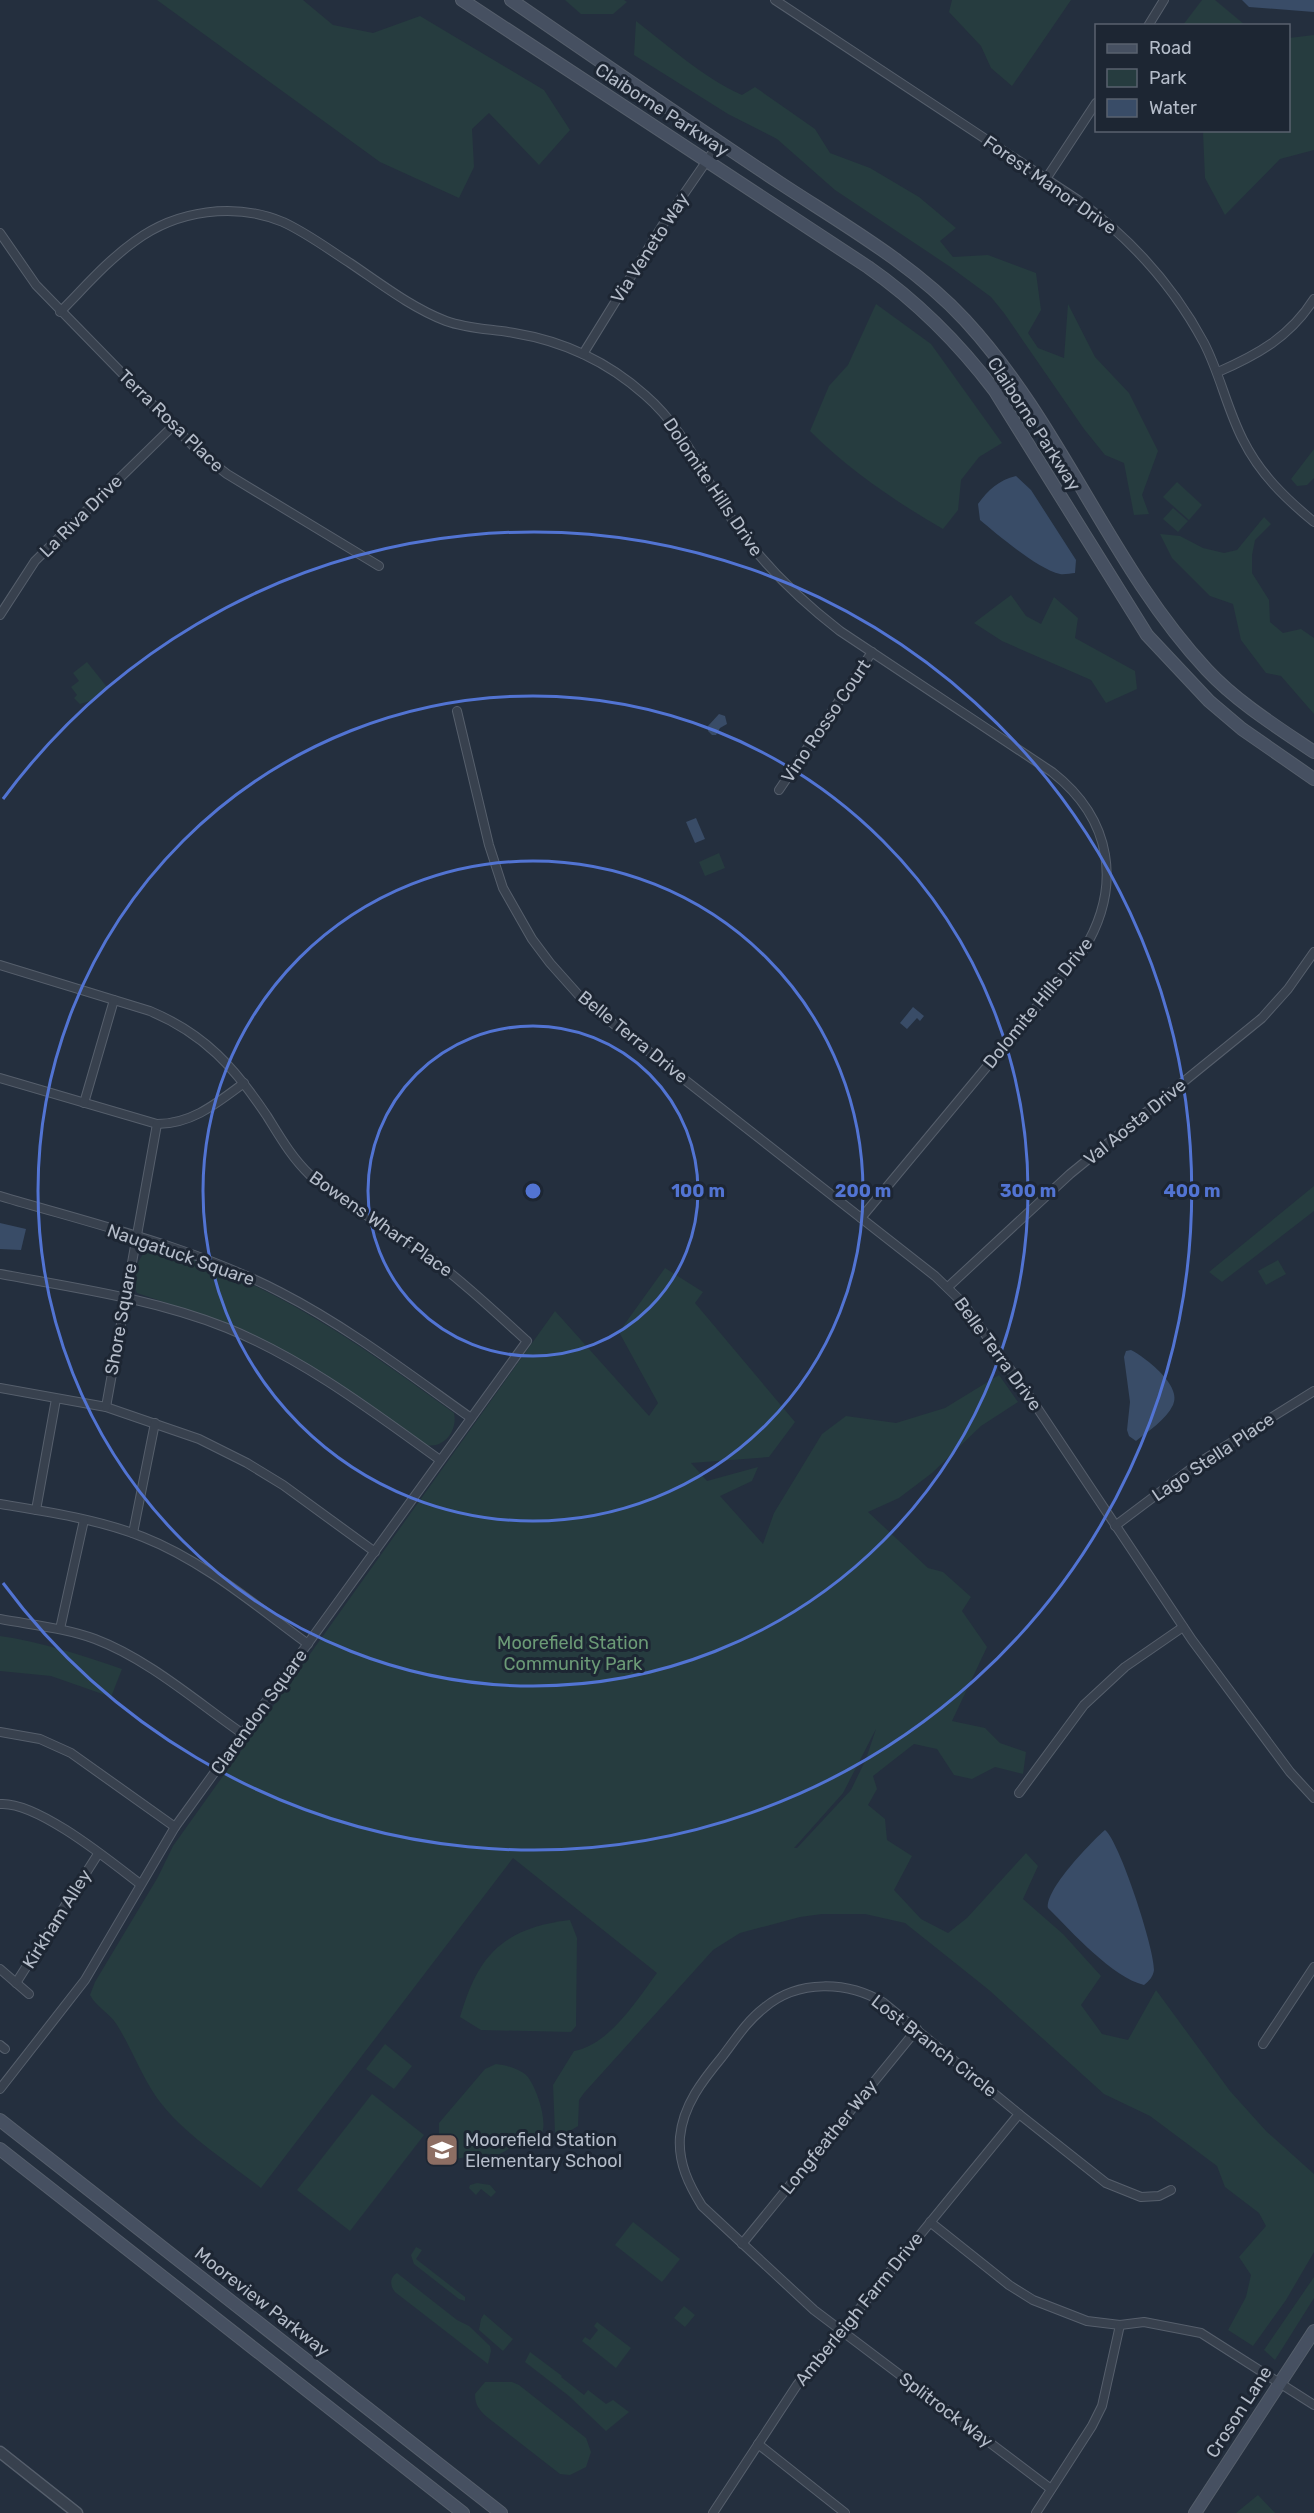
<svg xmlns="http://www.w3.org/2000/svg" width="1314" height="2513" viewBox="0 0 1314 2513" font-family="Rubik,sans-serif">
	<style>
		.green { fill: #263c3f; fill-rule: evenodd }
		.water { fill: #394c67 }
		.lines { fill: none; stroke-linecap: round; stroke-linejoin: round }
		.minor-casing { stroke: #565f6c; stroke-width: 10 }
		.tertiary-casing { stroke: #565f6c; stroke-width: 13 }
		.secondary-casing { stroke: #565f6c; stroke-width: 14 }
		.minor { stroke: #38414e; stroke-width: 8 }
		.tertiary { stroke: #38414e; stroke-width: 10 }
		.secondary { stroke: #465061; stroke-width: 12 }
		.ring { fill: none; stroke: #5274d3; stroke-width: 3 }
		.labels { text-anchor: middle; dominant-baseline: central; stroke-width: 6; stroke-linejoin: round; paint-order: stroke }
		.street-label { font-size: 18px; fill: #b4bcc9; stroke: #1d2633 }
		.park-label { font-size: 18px; fill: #6b9a76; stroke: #1d2633 }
		.poi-label { font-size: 18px; fill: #b4bcc9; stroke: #1d2633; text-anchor: start }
		.centre { fill: #5274d3; stroke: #1d2633; stroke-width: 3 }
		.ring-label { font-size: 18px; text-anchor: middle; font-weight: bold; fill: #5274d3; stroke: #1d2633; stroke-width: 6; stroke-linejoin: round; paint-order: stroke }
	</style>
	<rect width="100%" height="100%" fill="#242f3e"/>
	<g class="green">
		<polygon points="157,0 303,0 333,25 373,33 420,16 544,90 570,130 539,165 489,113 472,129 474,167 459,198 380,162"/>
		<polygon points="565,0 624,0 627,2 613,14 581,14"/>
		<polygon points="952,0 1071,0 1012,86 991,68 981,46 949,12"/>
		<polygon points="1202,0 1215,0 1245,25 1183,25"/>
		<path d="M636 21C670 47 702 77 742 95L755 87 815 129 830 153 870 168 919 197 956 228 940 241 953 257 988 255 1036 273 1041 310 1028 333 1038 348 1064 358 1068 304 1095 357 1129 393 1158 451 1142 495 1149 514 1134 515 1124 463 1105 455 1084 429 1004 313 991 297 949 266 835 190 777 139 728 114 634 55Z"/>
		<polygon points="1314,35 1314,150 1280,159 1225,215 1205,178 1203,131 1288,130 1289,38"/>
		<path d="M876 304 931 344 1002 443 979 457 961 480 958 510 943 529C896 502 848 469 810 431L829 386 848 365Z"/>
		<polygon points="1314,449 1314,478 1307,485 1297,486 1291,479"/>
		<polygon points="1177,482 1202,505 1189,520 1163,497"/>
		<polygon points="1173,508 1188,521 1178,532 1163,519"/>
		<polygon points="1264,517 1271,524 1255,540 1252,555 1252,573 1269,600 1270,622 1283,633 1301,629 1314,638 1314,714 1281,676 1266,673 1241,640 1233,604 1210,596 1172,558 1160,534 1180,536 1203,548 1224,553 1237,550"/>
		<polygon points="1011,595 1026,616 1041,624 1054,597 1078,618 1075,638 1135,671 1137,689 1106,703 1091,680 1002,641 974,623"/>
		<polygon points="87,662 107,687 90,701 80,704 74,698 77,695 71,687 79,681 73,673"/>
		<polygon points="719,853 725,868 705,876 699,862"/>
		<polygon points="1314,1186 1314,1211 1222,1282 1209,1272"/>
		<path d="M150 1248C168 1248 187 1258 203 1264 296 1298 374 1355 454 1413 458 1429 445 1449 426 1445L322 1373 290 1354 240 1328 137 1293C131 1278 137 1256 150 1248Z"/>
		<polygon points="1278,1260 1286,1274 1266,1285 1258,1271"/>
		<path d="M665 1268 703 1292 695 1303 795 1422 769 1457 691 1463 707 1481 758 1467 752 1481 720 1496 763 1544 774 1513 822 1434 846 1416 896 1423 945 1408 999 1375 1018 1402 981 1426 932 1473 899 1498 868 1512 928 1568 943 1572 971 1597 962 1611 987 1647 952 1721 985 1728 1000 1743 1026 1752 1023 1774 995 1767 972 1779 954 1775 937 1749 914 1744 873 1776 877 1789 868 1805 885 1819 887 1840 912 1856 894 1890 921 1919 948 1933 967 1918 1026 1853 1038 1866 1023 1899 1063 1934 1101 1976 1081 2005 1102 2034 1128 2040 1156 1990 1230 2091 1266 2131 1314 2174V2252L1286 2300 1253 2346 1228 2330 1246 2297 1251 2275 1239 2257 1266 2226 1259 2213 1225 2187 1217 2166 1150 2116 1104 2094 989 1990 905 1923 865 1914H822L800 1917 740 1933 713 1950 584 2093 579 2100 578 2126 568 2132 555 2133 553 2085 574 2051C609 2045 637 2000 657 1973L513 1858 261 2188C227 2161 183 2134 157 2098 141 2075 132 2049 117 2025 110 2013 96 2007 90 1995L95 1982 158 1877 173 1846 555 1311 649 1416 658 1403 619 1332ZM876 1729 866 1759 851 1790 797 1848H794L843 1793Z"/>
		<path d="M0 1636C42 1642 81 1655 122 1669L111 1697 51 1676 0 1671Z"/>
		<path d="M570 1920 577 1938 576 2026 571 2032 481 2030 460 2017C478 1954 504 1928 570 1920Z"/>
		<polygon points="385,2044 412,2066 394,2089 366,2069"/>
		<path d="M496 2064C506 2065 520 2069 527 2076 536 2086 551 2127 539 2138 533 2143 524 2141 517 2144 509 2147 505 2153 496 2155 477 2150 459 2163 439 2159L435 2152 439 2144V2123L485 2069Z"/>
		<polygon points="372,2094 424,2135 350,2231 297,2190"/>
		<polygon points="477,2183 490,2185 496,2192 491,2197 481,2189 476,2195 469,2188 470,2185"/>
		<polygon points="633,2222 680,2259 662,2282 615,2245"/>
		<polygon points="416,2247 422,2250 416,2259 465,2297 465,2301 459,2299 414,2264 411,2255"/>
		<path d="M397 2273 457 2320 469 2326 490 2346 491 2351 488 2364 395 2292C390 2286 389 2278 397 2273Z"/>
		<polygon points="1314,2277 1314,2298 1275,2360 1264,2350"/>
		<polygon points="684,2306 695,2315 685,2327 674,2318"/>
		<polygon points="484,2314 513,2339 503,2351 479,2330 481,2319"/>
		<polygon points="597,2322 631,2348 616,2368 582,2341 585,2337 590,2340 598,2330 594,2326"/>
		<polygon points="530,2352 562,2376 561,2377 584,2395 588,2390 606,2404 613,2400 629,2412 606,2431 569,2396 525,2362"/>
		<path d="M485 2382H512L519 2385 586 2438 591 2452 586 2467 570 2475 560 2474 487 2417C479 2410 475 2405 475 2394Z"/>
		<polygon points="1258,2495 1275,2513 1236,2513"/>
	</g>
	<g class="water">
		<polygon points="1242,0 1314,0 1314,12 1249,7"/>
		<path d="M1016 476 1031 490 1076 560 1075 573C1071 573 1064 575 1060 574 1038 569 998 535 980 520L978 504C988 490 999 480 1016 476Z"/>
		<polygon points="719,714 725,716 727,724 720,728 716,735 712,735 708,731 708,726"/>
		<polygon points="696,818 705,839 695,843 686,822"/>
		<polygon points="913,1007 924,1016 920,1021 917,1018 907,1029 900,1023"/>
		<polygon points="0,1223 26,1229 21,1250 0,1249"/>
		<path d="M1131 1350C1145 1357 1183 1386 1173 1405 1166 1420 1148 1431 1136 1441L1129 1436 1127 1430 1130 1402 1124 1357 1126 1351Z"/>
		<path d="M1105 1830C1119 1840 1155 1950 1154 1970 1153 1977 1149 1981 1144 1985 1112 1977 1072 1932 1048 1908 1045 1890 1090 1843 1105 1830Z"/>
	</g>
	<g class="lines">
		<g class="minor-casing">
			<g id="minor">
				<path d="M775 0 1078 200C1130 238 1173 285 1204 343 1220 374 1227 409 1243 440 1260 474 1285 498 1314 522"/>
				<polyline points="1148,26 1164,0"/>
				<polyline points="1046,179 1096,103"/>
				<polyline points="0,233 36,285 201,454 227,474 379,566"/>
				<path d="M60 312C84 288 107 261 135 241 177 210 235 202 283 222 307 233 328 249 350 263 381 284 412 308 446 321 468 329 492 329 514 333 563 341 608 362 645 395 681 426 699 467 724 507 754 556 795 596 840 631L1052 772C1112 819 1123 886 1083 951L861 1218"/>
				<polyline points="583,354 664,223 719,143"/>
				<path d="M1218 372C1257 355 1290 337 1314 299"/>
				<polyline points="0,615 35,561 173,426"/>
				<polyline points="457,711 489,845 503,888 532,939 550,963 583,1000 935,1276 963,1303 1032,1400 1192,1640 1290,1772 1314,1798"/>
				<polyline points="779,790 872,652"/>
				<path d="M0 965 150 1011C205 1034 235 1068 267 1116 280 1137 292 1158 310 1175 344 1205 386 1225 423 1252 460 1279 493 1310 527 1341L175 1827 85 1980 0 2089"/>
				<path d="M0 1078 157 1124C192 1124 217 1103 244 1083"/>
				<polyline points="84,1103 114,1000"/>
				<path d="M0 1196C94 1224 193 1247 280 1292 348 1327 409 1374 471 1418"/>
				<path d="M0 1274C76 1288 154 1299 227 1328 305 1360 372 1411 440 1460"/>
				<polyline points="948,1287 1070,1174 1262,1018 1288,989 1314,952"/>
				<polyline points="0,1388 106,1407 199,1439 247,1463 283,1485 375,1552"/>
				<polyline points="106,1407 157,1124"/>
				<path d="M0 1504C48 1512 98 1519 143 1537 204 1561 256 1606 308 1644"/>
				<polyline points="36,1510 56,1399"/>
				<polyline points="1115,1526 1200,1462 1314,1391"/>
				<polyline points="133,1533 155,1423"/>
				<path d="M0 1619C32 1625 65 1628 95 1639 148 1659 197 1702 243 1734"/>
				<polyline points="60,1629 84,1520"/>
				<polyline points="0,1732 40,1739 71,1753 175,1827"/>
				<polyline points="1019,1793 1084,1705 1125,1667 1183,1627"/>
				<path d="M0 1804C37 1801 110 1861 140 1884"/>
				<polyline points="0,1969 29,1994"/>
				<polyline points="16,1983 98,1854"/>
				<polyline points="1263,2044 1314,1967"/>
				<polyline points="0,2045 5,2049"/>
				<polyline points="930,2222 1009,2285 1033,2300 1087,2321 1120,2325 1144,2322 1201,2333 1314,2405"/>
				<polyline points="742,2244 917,2029"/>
				<polyline points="758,2444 845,2513"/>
				<path d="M1051 2489 814 2310 702 2206C689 2185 678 2163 680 2137 683 2105 703 2080 722 2057 735 2040 747 2021 764 2008 798 1979 848 1981 884 2003L1019 2114 1106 2183 1141 2197 1159 2196 1171 2190"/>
				<polyline points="713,2513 797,2385 1019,2114"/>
				<polyline points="1036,2513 1092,2426 1102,2406 1120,2325"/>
			</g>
		</g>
		<g class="tertiary-casing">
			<polyline id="tertiary" points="0,2452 77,2513"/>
		</g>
		<g class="secondary-casing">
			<g id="secondary">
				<path d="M462 0 868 267C918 302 958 342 995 391L1147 635 1209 701 1242 729 1314 779"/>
				<path d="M511 0C601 62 690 123 780 183 844 225 913 264 965 320 1062 425 1110 566 1207 670 1237 702 1277 727 1314 752"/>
				<polyline points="0,2120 501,2513"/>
				<polyline points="0,2149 463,2513"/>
				<polyline points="1195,2513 1314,2331"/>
			</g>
		</g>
		<use href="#minor" class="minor"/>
		<use href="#tertiary" class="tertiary"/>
		<use href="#secondary" class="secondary"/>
	</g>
	<g class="ring">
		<circle cx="533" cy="1191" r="165"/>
		<circle cx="533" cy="1191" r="330"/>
		<circle cx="533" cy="1191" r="495"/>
		<path d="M3 799A659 659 0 1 1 3 1583"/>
	</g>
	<defs>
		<g id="school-square" transform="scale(1.725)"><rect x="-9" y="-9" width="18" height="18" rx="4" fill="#8d6e63" stroke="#1d2633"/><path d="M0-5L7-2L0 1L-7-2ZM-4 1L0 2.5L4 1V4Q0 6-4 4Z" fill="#fff"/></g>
	</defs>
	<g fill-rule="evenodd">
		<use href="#school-square" x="442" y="2150"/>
	</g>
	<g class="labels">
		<g class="street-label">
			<text transform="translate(662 110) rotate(33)">Claiborne Parkway</text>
			<text transform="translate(1050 185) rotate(35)">Forest Manor Drive</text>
			<text transform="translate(650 248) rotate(-57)">Via Veneto Way</text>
			<text transform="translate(171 421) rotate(44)">Terra Rosa Place</text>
			<text transform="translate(1034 424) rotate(57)">Claiborne Parkway</text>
			<text transform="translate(713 487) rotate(56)">Dolomite Hills Drive</text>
			<text transform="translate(81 516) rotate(-45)">La Riva Drive</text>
			<text transform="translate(826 721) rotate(-56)">Vino Rosso Court</text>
			<text transform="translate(1038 1003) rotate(-51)">Dolomite Hills Drive</text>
			<text transform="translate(633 1037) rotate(39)">Belle Terra Drive</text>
			<text transform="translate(1135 1122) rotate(-39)">Val Aosta Drive</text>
			<text transform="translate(381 1224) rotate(35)">Bowens Wharf Place</text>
			<text transform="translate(181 1255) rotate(19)">Naugatuck Square</text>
			<text transform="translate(121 1319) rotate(-80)">Shore Square</text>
			<text transform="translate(998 1354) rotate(54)">Belle Terra Drive</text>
			<text transform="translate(1213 1457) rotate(-34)">Lago Stella Place</text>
			<text transform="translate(259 1712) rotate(-54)">Clarendon Square</text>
			<text transform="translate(57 1919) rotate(-58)">Kirkham Alley</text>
			<text transform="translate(934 2046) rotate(38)">Lost Branch Circle</text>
			<text transform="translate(829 2137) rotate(-51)">Longfeather Way</text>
			<text transform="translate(262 2302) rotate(38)">Mooreview Parkway</text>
			<text transform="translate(859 2309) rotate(-51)">Amberleigh Farm Drive</text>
			<text transform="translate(946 2410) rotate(37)">Splitrock Way</text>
			<text transform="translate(1239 2412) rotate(-57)">Croson Lane</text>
		</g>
		<g class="park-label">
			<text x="573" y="1643">Moorefield Station<tspan x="573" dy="21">Community Park</tspan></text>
		</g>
		<g class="poi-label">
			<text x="465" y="2140">Moorefield Station<tspan x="465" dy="21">Elementary School</tspan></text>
		</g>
	</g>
	<circle cx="533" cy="1191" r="9" class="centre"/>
	<g class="ring-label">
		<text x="698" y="1197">100 m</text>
		<text x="863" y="1197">200 m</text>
		<text x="1028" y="1197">300 m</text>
		<text x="1192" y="1197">400 m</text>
	</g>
	<rect x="1095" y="24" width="195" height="108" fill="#1d2633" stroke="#59626f" stroke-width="1.5"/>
	<rect x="1107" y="44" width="30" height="9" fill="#465061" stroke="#59626f" stroke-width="1.5"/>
	<text x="1149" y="54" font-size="18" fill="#b4bcc9">Road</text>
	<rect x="1107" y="69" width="30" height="18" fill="#263c3f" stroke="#59626f" stroke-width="1.5"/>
	<text x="1149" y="84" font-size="18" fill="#b4bcc9">Park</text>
	<rect x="1107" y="99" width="30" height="18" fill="#394c67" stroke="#59626f" stroke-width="1.5"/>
	<text x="1149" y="114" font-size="18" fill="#b4bcc9">Water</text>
</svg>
